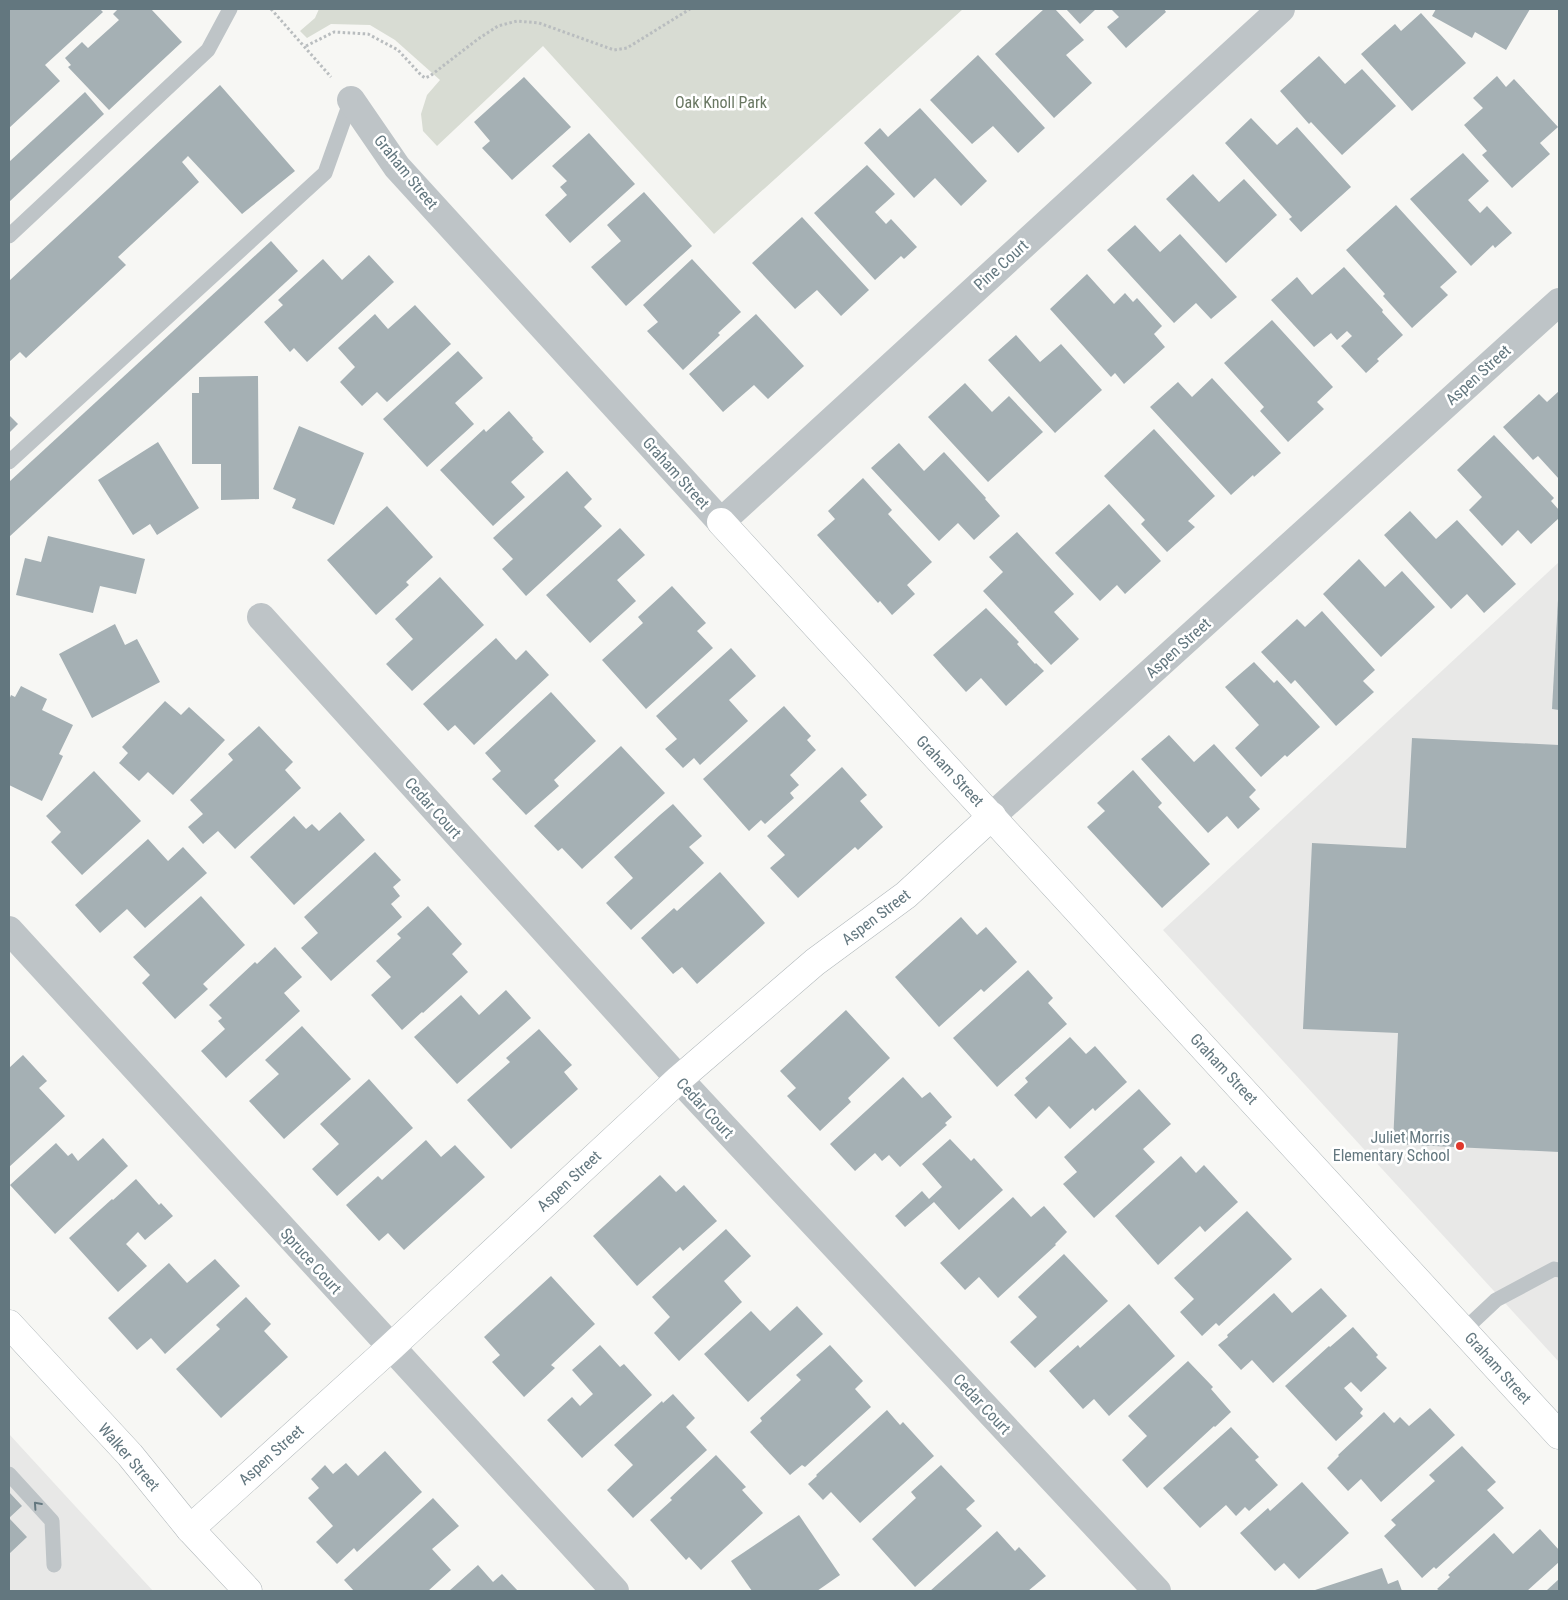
<svg xmlns="http://www.w3.org/2000/svg" width="1568" height="1600" viewBox="0 0 1568 1600" font-family="'Roboto Condensed',sans-serif">
	<style>
		.built { fill: #e8e8e7 }
		.green { fill: #d8dcd3 }
		.building { fill: #a5b0b4 }
		.lines { fill: none; stroke-linecap: round; stroke-linejoin: round }
		.secondary-casing { stroke: #b1b8bb; stroke-width: 29 }
		.path { stroke: #b9bdbf; stroke-width: 3; stroke-dasharray: 2.5 2.5; stroke-linecap: butt }
		.lane { stroke: #bec4c7; stroke-width: 15 }
		.street { stroke: #bec4c7; stroke-width: 28 }
		.secondary { stroke: #fff; stroke-width: 28 }
		.oneway { stroke: #63777f }
		.poi-dot { fill: #df382c; stroke: #fff; stroke-width: 2 }
		.labels { text-anchor: middle; dominant-baseline: central; stroke-width: 5; stroke-linejoin: round; paint-order: stroke }
		.park-label { font-size: 16px; fill: #697762; stroke: #fff }
		.street-label { font-size: 16px; fill: #63777f; stroke: #fff }
		.poi-label { font-size: 16px; fill: #63777f; stroke: #fff; text-anchor: end }
	</style>
	<rect width="100%" height="100%" fill="#f7f7f4"/>
	<g class="built">
		<polygon points="1559,562 1559,1362 1163,930"/>
		<polygon points="9,1434 153,1591 9,1591"/>
	</g>
	<polygon class="green" points="319,9 963,9 714,234 543,46 437,146 423,131 421,114 427,95 440,80 395,40 370,25 331,24 307,38 300,31 315,18"/>
	<g class="building">
		<polygon points="9,9 100,9 103,12 45,65 60,81 9,128"/>
		<polygon points="118,9 151,9 182,42 109,110 68,67 71,65 65,58 82,42 88,48 119,20 113,14"/>
		<polygon points="1044,9 1055,9 1084,40 1066,55 1092,83 1054,118 995,54"/>
		<polygon points="1066,9 1096,9 1080,24"/>
		<polygon points="1111,9 1164,9 1166,12 1126,48 1107,27 1119,17"/>
		<polygon points="1436,9 1530,9 1506,50 1475,32 1472,38 1432,16"/>
		<polygon points="1421,13 1466,63 1412,111 1361,54 1395,24 1401,31"/>
		<polygon points="978,55 1045,128 1018,153 993,126 972,144 930,100"/>
		<polygon points="1319,56 1345,84 1362,69 1396,106 1342,155 1311,122 1309,124 1280,91"/>
		<polygon points="1497,76 1506,87 1514,79 1558,127 1540,143 1550,154 1512,188 1482,155 1487,151 1464,125 1483,108 1473,98"/>
		<polygon points="524,77 571,127 512,180 482,148 490,141 474,122"/>
		<polygon points="220,85 295,171 242,214 188,156 182,162 199,182 118,257 126,265 26,358 20,352 9,362 9,281"/>
		<polygon points="85,92 104,114 9,202 9,162"/>
		<polygon points="920,108 987,181 961,206 935,178 914,198 864,143 880,128 888,137"/>
		<polygon points="1251,118 1277,145 1297,127 1351,187 1301,232 1289,219 1292,217 1225,143"/>
		<polygon points="589,133 635,184 570,243 545,215 567,195 560,187 567,181 552,166"/>
		<polygon points="1463,153 1489,181 1468,200 1480,213 1487,206 1512,233 1495,248 1493,245 1471,266 1410,199"/>
		<polygon points="867,165 895,194 875,212 886,224 891,219 917,247 904,259 901,256 875,280 814,213"/>
		<polygon points="1193,174 1219,202 1244,179 1277,215 1226,263 1166,199"/>
		<polygon points="644,192 692,246 626,306 591,267 621,241 607,225"/>
		<polygon points="1396,205 1457,272 1440,287 1448,295 1412,328 1383,296 1385,294 1346,250"/>
		<polygon points="802,217 869,290 841,316 817,290 795,309 752,263"/>
		<polygon points="1135,225 1160,252 1180,234 1237,297 1211,319 1196,303 1174,323 1107,250"/>
		<polygon points="271,241 298,271 9,537 9,482"/>
		<polygon points="369,255 394,282 307,362 294,348 290,352 264,322 283,305 278,300 323,259 342,280"/>
		<polygon points="692,259 741,312 718,333 720,335 683,370 647,331 658,322 643,305"/>
		<polygon points="1344,267 1383,310 1382,312 1403,335 1377,359 1379,361 1366,373 1341,346 1352,336 1347,331 1337,340 1331,333 1314,347 1271,300 1297,277 1312,295"/>
		<polygon points="1087,274 1114,304 1125,293 1133,302 1137,298 1162,326 1154,334 1165,347 1124,384 1115,373 1111,377 1050,309"/>
		<polygon points="415,305 451,344 387,402 377,392 362,406 340,382 355,367 338,348 375,314 388,329"/>
		<polygon points="756,314 804,366 768,399 754,385 723,412 689,374"/>
		<polygon points="1272,320 1333,387 1317,402 1324,409 1288,442 1260,411 1264,407 1224,363"/>
		<polygon points="1016,335 1040,362 1061,344 1102,390 1055,433 988,360"/>
		<polygon points="458,351 483,378 455,403 474,424 427,467 383,419"/>
		<polygon points="258,376 259,499 221,500 221,464 192,464 192,393 199,393 199,377"/>
		<polygon points="1212,378 1281,453 1254,477 1253,475 1231,495 1150,407 1178,382 1192,397"/>
		<polygon points="965,383 992,412 1009,396 1043,432 988,482 928,417"/>
		<polygon points="1559,391 1559,479 1538,456 1533,460 1503,427 1539,394 1547,402"/>
		<polygon points="509,411 533,438 532,439 544,452 511,482 525,497 493,526 440,470 484,429 486,432"/>
		<polygon points="9,415 18,424 9,433"/>
		<polygon points="299,426 364,453 334,525 292,508 296,499 273,489"/>
		<polygon points="1154,429 1215,496 1188,521 1195,527 1167,552 1141,524 1145,520 1104,476"/>
		<polygon points="1494,435 1554,498 1551,501 1559,510 1559,518 1531,544 1518,530 1502,546 1469,510 1482,497 1457,470"/>
		<polygon points="158,442 199,508 157,535 150,524 133,535 98,480"/>
		<polygon points="899,443 924,471 944,452 986,498 985,499 1000,516 974,540 958,523 939,541 871,468"/>
		<polygon points="567,471 592,499 584,507 602,526 526,596 502,569 513,559 493,538"/>
		<polygon points="863,478 892,510 888,514 932,562 907,585 915,594 892,615 880,601 878,603 817,535 835,519 828,511"/>
		<polygon points="1109,504 1161,561 1125,594 1117,585 1100,601 1055,553"/>
		<polygon points="387,506 433,557 406,582 409,585 376,615 327,560"/>
		<polygon points="1410,511 1436,539 1457,520 1516,584 1484,613 1467,594 1451,609 1384,535"/>
		<polygon points="620,528 645,555 617,580 636,601 590,643 546,595"/>
		<polygon points="1017,532 1074,594 1054,612 1079,639 1051,665 983,591 1003,572 989,557"/>
		<polygon points="48,536 145,559 136,594 100,586 93,613 16,595 25,558 41,562"/>
		<polygon points="1359,559 1385,587 1402,571 1435,607 1381,657 1323,594"/>
		<polygon points="440,577 484,625 412,691 386,664 413,639 395,619"/>
		<polygon points="672,586 706,623 697,631 713,648 646,709 602,660 643,623 638,617"/>
		<polygon points="1558,600 1559,600 1559,710 1552,709"/>
		<polygon points="986,608 1019,642 1017,644 1035,664 1036,663 1044,671 1006,706 981,678 966,692 933,655"/>
		<polygon points="1322,611 1375,670 1363,681 1374,692 1336,726 1295,680 1291,684 1261,652 1297,619 1305,627"/>
		<polygon points="115,624 125,645 137,639 160,682 92,718 59,654"/>
		<polygon points="496,638 516,660 526,650 549,675 474,745 455,725 448,731 423,704"/>
		<polygon points="731,648 756,676 729,700 748,721 700,765 694,758 683,768 665,749 677,739 656,716"/>
		<polygon points="1254,662 1274,683 1277,680 1320,727 1287,757 1285,755 1261,777 1235,748 1259,725 1225,687"/>
		<polygon points="21,686 47,699 42,710 73,725 59,754 63,756 42,801 9,785 9,700 11,695 15,697"/>
		<polygon points="551,692 596,741 554,780 559,786 526,815 492,779 501,771 485,753"/>
		<polygon points="165,701 181,715 189,707 225,740 173,795 148,772 139,781 119,763 128,753 122,747"/>
		<polygon points="784,706 811,736 807,740 816,750 790,775 799,785 790,793 794,798 765,824 761,820 749,831 703,779"/>
		<polygon points="259,726 293,762 285,770 301,788 235,849 218,831 203,844 188,827 203,814 190,800 233,760 228,754"/>
		<polygon points="1169,735 1194,762 1214,744 1256,790 1249,797 1260,809 1238,829 1227,816 1208,833 1141,759"/>
		<polygon points="1412,738 1559,745 1559,1152 1393,1144 1398,1033 1303,1029 1312,843 1406,848"/>
		<polygon points="621,746 665,793 582,869 562,848 558,851 534,826"/>
		<polygon points="842,767 867,795 860,801 883,827 858,850 855,847 798,898 770,868 785,855 767,836"/>
		<polygon points="1133,770 1162,803 1158,807 1210,864 1162,908 1087,827 1105,811 1097,803"/>
		<polygon points="94,771 141,821 82,875 51,842 61,832 46,816"/>
		<polygon points="673,804 702,836 689,847 704,863 631,930 606,903 633,878 614,857 660,815"/>
		<polygon points="340,812 365,840 294,905 250,857 294,816 306,829 312,824 319,831"/>
		<polygon points="148,839 168,861 183,847 207,873 145,928 127,909 100,933 75,905"/>
		<polygon points="375,852 401,880 393,887 400,896 391,904 402,917 331,981 301,948 318,933 304,917"/>
		<polygon points="720,872 765,923 697,984 682,967 673,974 641,938 674,908 677,911"/>
		<polygon points="201,896 245,945 203,984 208,989 175,1019 142,983 150,975 133,957"/>
		<polygon points="428,906 462,944 452,954 468,972 423,1013 422,1012 402,1030 371,995 391,977 376,961 401,938 397,934"/>
		<polygon points="961,917 977,935 986,927 1017,962 984,992 981,989 939,1027 895,977"/>
		<polygon points="275,947 302,977 284,993 300,1011 226,1078 201,1051 225,1029 218,1021 222,1018 209,1005 255,962 257,964"/>
		<polygon points="1028,970 1053,998 1048,1003 1067,1024 997,1087 953,1038"/>
		<polygon points="506,990 531,1018 457,1084 414,1037 461,995 479,1015"/>
		<polygon points="846,1010 890,1058 848,1098 851,1102 820,1131 787,1096 796,1088 780,1071"/>
		<polygon points="302,1026 351,1079 284,1139 249,1101 279,1074 265,1060"/>
		<polygon points="539,1029 572,1065 564,1072 578,1089 511,1149 467,1100 510,1062 506,1058"/>
		<polygon points="1070,1037 1086,1054 1095,1046 1127,1082 1095,1111 1093,1108 1070,1129 1049,1106 1036,1119 1014,1095 1028,1082 1025,1078"/>
		<polygon points="23,1055 47,1081 39,1088 65,1116 9,1167 9,1068"/>
		<polygon points="903,1077 922,1098 930,1092 952,1117 945,1123 947,1125 900,1167 889,1155 882,1161 875,1153 855,1171 830,1144"/>
		<polygon points="369,1079 413,1128 337,1196 312,1169 339,1144 320,1124"/>
		<polygon points="1139,1089 1171,1124 1143,1149 1155,1162 1094,1218 1063,1184 1077,1172 1064,1157"/>
		<polygon points="103,1138 128,1166 55,1234 10,1185 56,1143 68,1156 72,1153 78,1161"/>
		<polygon points="950,1139 971,1161 974,1158 1003,1190 959,1230 934,1202 905,1227 895,1216 922,1191 929,1199 942,1187 922,1164"/>
		<polygon points="426,1140 441,1157 455,1145 485,1177 404,1250 388,1233 379,1241 346,1205 378,1176 382,1180"/>
		<polygon points="1181,1156 1196,1173 1204,1165 1238,1202 1205,1232 1200,1226 1158,1265 1115,1216"/>
		<polygon points="660,1175 676,1192 684,1185 717,1221 683,1251 680,1247 637,1286 593,1236"/>
		<polygon points="136,1179 159,1205 161,1203 173,1216 145,1240 138,1232 126,1244 147,1266 118,1292 69,1238 112,1199 113,1200"/>
		<polygon points="1013,1197 1031,1217 1044,1206 1067,1232 1055,1244 1056,1245 998,1298 979,1277 965,1290 940,1263"/>
		<polygon points="1247,1211 1292,1259 1219,1326 1216,1323 1202,1336 1180,1312 1194,1299 1174,1278"/>
		<polygon points="726,1229 751,1256 724,1281 742,1302 679,1361 654,1333 670,1317 652,1297"/>
		<polygon points="1064,1254 1108,1301 1035,1368 1010,1342 1037,1317 1018,1297"/>
		<polygon points="215,1259 240,1286 165,1354 151,1338 137,1350 108,1318 169,1263 187,1283"/>
		<polygon points="551,1276 595,1324 551,1365 555,1368 524,1397 492,1362 500,1355 484,1337"/>
		<polygon points="1321,1288 1347,1316 1273,1383 1252,1360 1241,1370 1218,1345 1228,1337 1227,1335 1274,1293 1292,1313"/>
		<polygon points="246,1297 271,1324 264,1331 288,1357 221,1418 176,1369 220,1329 216,1325"/>
		<polygon points="1129,1304 1175,1356 1109,1416 1094,1399 1083,1409 1049,1371 1078,1345 1080,1348"/>
		<polygon points="797,1306 823,1334 748,1402 704,1354 751,1311 770,1331"/>
		<polygon points="1353,1327 1378,1355 1376,1357 1387,1368 1361,1392 1351,1382 1344,1388 1363,1409 1360,1413 1363,1416 1336,1441 1285,1386 1329,1346 1330,1347"/>
		<polygon points="600,1345 620,1367 624,1364 652,1395 582,1458 547,1420 572,1397 580,1406 593,1394 572,1370"/>
		<polygon points="830,1345 863,1381 855,1389 871,1407 805,1467 802,1465 790,1475 750,1432 762,1421 760,1418 801,1380 796,1375"/>
		<polygon points="1188,1361 1213,1387 1211,1389 1231,1412 1215,1427 1214,1426 1147,1488 1122,1460 1147,1436 1128,1416"/>
		<polygon points="673,1394 695,1418 686,1427 707,1450 633,1518 607,1490 633,1465 614,1445 662,1401 663,1403"/>
		<polygon points="1430,1408 1455,1435 1381,1502 1361,1479 1348,1491 1327,1468 1339,1456 1338,1455 1384,1412 1394,1423 1400,1417 1409,1426"/>
		<polygon points="887,1410 900,1425 903,1422 934,1456 860,1523 831,1492 823,1500 808,1484 817,1476 816,1475"/>
		<polygon points="1231,1427 1259,1457 1255,1460 1278,1485 1249,1511 1245,1507 1236,1516 1226,1505 1200,1528 1163,1488"/>
		<polygon points="1462,1446 1496,1482 1487,1490 1504,1508 1436,1569 1434,1567 1422,1578 1384,1536 1396,1525 1391,1520 1435,1481 1429,1475"/>
		<polygon points="385,1451 422,1492 357,1552 354,1548 337,1564 316,1542 333,1526 308,1498 319,1488 311,1479 325,1465 333,1474 346,1463 358,1476"/>
		<polygon points="716,1455 746,1487 742,1490 763,1513 701,1570 689,1557 686,1560 650,1520 672,1500 670,1498"/>
		<polygon points="941,1465 975,1501 966,1509 982,1526 915,1587 872,1539 916,1498 911,1492"/>
		<polygon points="1302,1482 1349,1533 1299,1579 1284,1563 1275,1571 1240,1533 1268,1508 1270,1511"/>
		<polygon points="9,1492 22,1506 9,1518 27,1537 9,1554"/>
		<polygon points="433,1498 459,1526 432,1549 451,1570 428,1591 354,1591 344,1580"/>
		<polygon points="799,1515 840,1575 817,1591 752,1591 731,1561"/>
		<polygon points="1540,1529 1559,1550 1559,1562 1527,1591 1440,1591 1437,1589 1450,1577 1448,1575 1494,1533 1513,1554"/>
		<polygon points="997,1531 1015,1551 1019,1547 1046,1576 1028,1591 930,1591"/>
		<polygon points="478,1565 493,1582 502,1574 518,1591 449,1591"/>
		<polygon points="1382,1568 1388,1584 1398,1580 1402,1591 1312,1591"/>
		<polygon points="1559,1579 1559,1591 1546,1591"/>
	</g>
	<g class="lines">
		<g class="secondary-casing">
			<g id="secondary">
				<polyline points="721,522 1559,1435"/>
				<polyline points="9,1324 130,1455 190,1529 248,1591"/>
				<polyline points="190,1529 390,1348 679,1079 815,962 906,895 992,816"/>
			</g>
		</g>
		<g class="path">
			<polyline points="271,9 331,77"/>
			<polyline points="306,46 334,32 368,34 398,50 421,75 425,78 430,76 478,39 498,26 517,21 539,23 614,50 627,48 690,9"/>
		</g>
		<g class="lane">
			<polyline points="9,236 208,50 230,9"/>
			<polyline points="9,462 325,173 351,100"/>
			<polyline points="1464,1330 1496,1300 1554,1269 1559,1270"/>
			<polyline points="9,1474 52,1521 54,1565"/>
		</g>
		<g class="street">
			<polyline points="351,100 397,167 721,522 1281,9"/>
			<polyline points="261,617 679,1079 1157,1591"/>
			<polyline points="992,816 1559,302"/>
			<polyline points="9,930 615,1591"/>
		</g>
		<use href="#secondary" class="secondary"/>
	</g>
	<defs><path id="oneway-chevron" d="M-2-3.5L2.5 0L-2 3.5" fill="none" stroke-width="1.6" stroke-linecap="round" stroke-linejoin="round" transform="scale(1.25)"/></defs>
	<use class="oneway" href="#oneway-chevron" transform="translate(37 1505) rotate(-132)"/>
	<circle class="poi-dot" cx="1460" cy="1146" r="5"/>
	<g class="labels">
		<g class="park-label">
			<text x="721" y="102">Oak Knoll Park</text>
		</g>
		<g class="street-label">
			<text transform="translate(406 172) rotate(51)">Graham Street</text>
			<text transform="translate(1001 265) rotate(-42)">Pine Court</text>
			<text transform="translate(1478 375) rotate(-42)">Aspen Street</text>
			<text transform="translate(676 473) rotate(48)">Graham Street</text>
			<text transform="translate(1178 648) rotate(-42)">Aspen Street</text>
			<text transform="translate(950 771) rotate(47)">Graham Street</text>
			<text transform="translate(433 808) rotate(48)">Cedar Court</text>
			<text transform="translate(876 917) rotate(-37)">Aspen Street</text>
			<text transform="translate(1224 1069) rotate(47)">Graham Street</text>
			<text transform="translate(705 1108) rotate(47)">Cedar Court</text>
			<text transform="translate(569 1181) rotate(-43)">Aspen Street</text>
			<text transform="translate(311 1261) rotate(48)">Spruce Court</text>
			<text transform="translate(1498 1368) rotate(48)">Graham Street</text>
			<text transform="translate(982 1404) rotate(47)">Cedar Court</text>
			<text transform="translate(271 1455) rotate(-42)">Aspen Street</text>
			<text transform="translate(129 1457) rotate(49)">Walker Street</text>
		</g>
		<g class="poi-label">
			<text x="1450" y="1137">Juliet Morris<tspan x="1450" dy="18">Elementary School</tspan></text>
		</g>
	</g>
	<rect width="1568" height="1600" fill="none" stroke="#63777f" stroke-width="20"/>
</svg>
